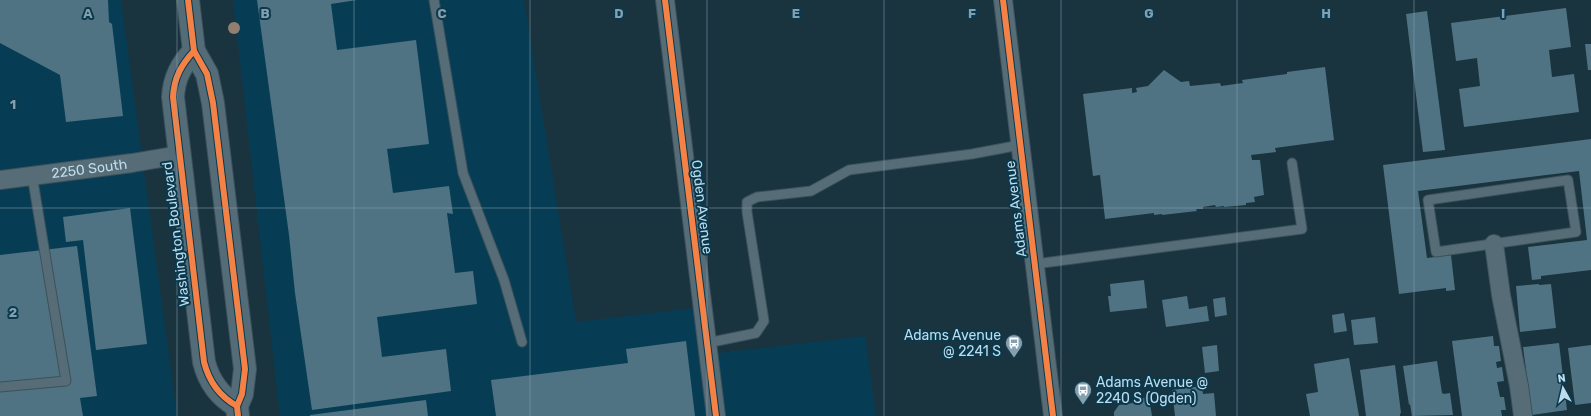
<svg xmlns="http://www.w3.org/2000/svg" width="1591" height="416" viewBox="0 0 1591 416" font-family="Rubik,sans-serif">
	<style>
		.built { fill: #073d54 }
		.building { fill: #507383 }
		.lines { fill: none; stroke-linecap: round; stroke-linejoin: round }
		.lane-casing { stroke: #3d515b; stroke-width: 11 }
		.street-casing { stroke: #3d515b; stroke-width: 20 }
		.primary-casing { stroke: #3d515b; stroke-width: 24 }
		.lane { stroke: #566c76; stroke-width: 9 }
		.street { stroke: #566c76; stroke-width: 18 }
		.primary { stroke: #546c77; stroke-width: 22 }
		.cycleway-casing { stroke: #0a394e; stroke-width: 8 }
		.cycleway { stroke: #f48246; stroke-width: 6 }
		.tree { fill: #927f72 }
		.grid { fill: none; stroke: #84a0af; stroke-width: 1; stroke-opacity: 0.55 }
		.labels { text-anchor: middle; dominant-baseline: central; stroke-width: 4; stroke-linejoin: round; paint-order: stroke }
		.street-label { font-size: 14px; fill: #bedbeb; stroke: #0a394e }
		.poi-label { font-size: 14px; fill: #bedbeb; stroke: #0a394e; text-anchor: end }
		.grid-label { font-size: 13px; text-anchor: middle; font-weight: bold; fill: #84a0af; stroke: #0a394e; stroke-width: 4; stroke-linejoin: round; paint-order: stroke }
	</style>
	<rect width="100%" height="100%" fill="#19333f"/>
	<g class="built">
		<polygon points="0,0 121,0 177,416 0,416"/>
		<polygon points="233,0 524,0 576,322 695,308 701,355 865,336 876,416 280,416"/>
	</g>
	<g class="building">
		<polygon points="0,0 108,0 109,22 112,24 123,116 66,122 60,75 0,43"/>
		<polygon points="257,0 357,0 331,4 337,50 416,40 429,144 387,149 393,193 449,186 453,214 447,213 455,273 473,271 477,304 377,317 382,357 446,349 451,391 312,410 295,293 289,235"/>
		<polygon points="1566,8 1571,47 1549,50 1552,77 1574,74 1579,112 1464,127 1459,89 1480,86 1477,58 1456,61 1451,23"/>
		<polygon points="1427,11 1445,150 1423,152 1406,14"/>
		<polygon points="1585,44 1591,44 1591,70 1588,70"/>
		<polygon points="1325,67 1334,140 1275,148 1276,152 1251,155 1252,160 1260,160 1264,195 1254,197 1255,202 1246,203 1246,205 1224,207 1224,206 1216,207 1215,205 1203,207 1203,209 1196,209 1197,211 1162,215 1162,214 1154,215 1154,213 1105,219 1100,175 1093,176 1083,94 1132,88 1132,93 1137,92 1136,88 1148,86 1164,70 1181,82 1189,81 1190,86 1220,83 1221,86 1243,83 1242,80 1287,74 1287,72"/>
		<polygon points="1591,139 1591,270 1541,276 1541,279 1532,280 1528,247 1587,240 1579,171 1418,191 1427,258 1451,255 1455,290 1446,291 1446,288 1399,294 1383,165"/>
		<polygon points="130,208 147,344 96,350 83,240 66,242 63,217"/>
		<polygon points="77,246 97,396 80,398 83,416 0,416 0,255"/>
		<polygon points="1144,280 1147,308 1110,312 1108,296 1111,296 1110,284"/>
		<polygon points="1539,284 1539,285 1551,284 1556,328 1520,332 1516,286"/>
		<polygon points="1187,296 1189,309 1207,306 1209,321 1166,327 1162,300"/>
		<polygon points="1225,297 1227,315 1215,317 1213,299"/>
		<polygon points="1344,313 1347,331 1334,333 1332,315"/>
		<polygon points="1375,317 1378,343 1354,345 1351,320"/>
		<polygon points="1493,336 1494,346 1499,346 1501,361 1496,362 1497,368 1502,367 1504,381 1497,382 1500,397 1504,397 1506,410 1501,410 1502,416 1462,416 1452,341"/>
		<polygon points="686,341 695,416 496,416 491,380 628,363 626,349"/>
		<polygon points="1559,343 1567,410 1532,415 1523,347"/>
		<polygon points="1217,345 1219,371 1205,373 1202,347"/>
		<polygon points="1591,345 1591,403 1575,405 1568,348"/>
		<polygon points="1349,358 1359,416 1310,416 1306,394 1318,392 1314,364"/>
		<polygon points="1437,361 1442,393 1444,394 1450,393 1453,415 1412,416 1410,404 1409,405 1403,366"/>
		<polygon points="1395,365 1401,413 1400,414 1400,416 1366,416 1360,370"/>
		<polygon points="1202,386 1203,394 1214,393 1216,416 1175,416 1172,390"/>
		<polygon points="1149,397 1152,416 1114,416 1114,412 1119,405 1133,403 1132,400"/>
		<polygon points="426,400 428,416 310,416 310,415"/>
	</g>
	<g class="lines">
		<g class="lane-casing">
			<g id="lane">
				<polyline points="434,0 463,173 504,280 522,342"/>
				<polygon points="1568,180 1576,232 1436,252 1428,200"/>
				<polyline points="1035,264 1302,229 1292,163"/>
				<polyline points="707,343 756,333 764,321 747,212 747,202 757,197 811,191 849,170 972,154 1020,145"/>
				<polyline points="0,387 66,381 32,175"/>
			</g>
		</g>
		<g class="street-casing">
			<g id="street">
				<polyline points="665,0 716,416"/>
				<polyline points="1003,0 1053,416"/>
				<path id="s1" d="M0 180 132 163 179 155"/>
				<polyline points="1494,244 1501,295 1519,386 1523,416"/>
			</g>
		</g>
		<g class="primary-casing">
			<g id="primary">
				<polyline points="188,0 194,51 207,74 213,103 245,369 242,394 237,406 238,416"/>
				<path d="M194 51C181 65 174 78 173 97L204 362C209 382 219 396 237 406"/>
			</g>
		</g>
		<use href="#lane" class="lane"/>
		<use href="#street" class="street"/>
		<use href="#primary" class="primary"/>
		<g class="cycleway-casing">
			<g id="cycleway">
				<polyline points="188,0 194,51 207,74 213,103 245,369 242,394 237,406 238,416"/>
				<polyline points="665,0 716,416"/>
				<polyline points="1003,0 1053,416"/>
				<path d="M194 51C181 65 174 78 173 97L204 362C209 382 219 396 237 406"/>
			</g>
		</g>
		<use href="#cycleway" class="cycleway"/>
	</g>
	<circle class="tree" cx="234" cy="28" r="6"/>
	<path class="grid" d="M177 0V416M354 0V416M530 0V416M707 0V416M884 0V416M1061 0V416M1237 0V416M1414 0V416M0 208H1591"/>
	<defs>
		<g id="bus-pin" transform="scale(0.9)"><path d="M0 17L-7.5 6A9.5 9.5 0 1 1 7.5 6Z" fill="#84a0af" stroke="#0a394e"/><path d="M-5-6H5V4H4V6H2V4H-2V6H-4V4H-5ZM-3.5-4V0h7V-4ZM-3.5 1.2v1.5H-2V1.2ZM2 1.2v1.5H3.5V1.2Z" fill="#fff"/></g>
	</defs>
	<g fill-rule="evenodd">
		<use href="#bus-pin" x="1014" y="343"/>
		<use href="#bus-pin" x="1083" y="390"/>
	</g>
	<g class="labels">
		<g class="street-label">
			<text stroke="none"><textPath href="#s1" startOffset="90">2250 South</textPath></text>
			<text transform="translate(702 207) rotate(83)">Ogden Avenue</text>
			<text transform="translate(1016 209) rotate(-97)">Adams Avenue</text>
			<text transform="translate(176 234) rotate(-97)">Washington Boulevard</text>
		</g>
		<g class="poi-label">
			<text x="1001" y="335">Adams Avenue<tspan x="1001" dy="16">@ 2241 S</tspan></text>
			<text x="1096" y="382" text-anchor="start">Adams Avenue @<tspan x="1096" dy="16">2240 S (Ogden)</tspan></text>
		</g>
	</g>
	<g class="grid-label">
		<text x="88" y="18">A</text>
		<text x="265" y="18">B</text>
		<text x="442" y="18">C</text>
		<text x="619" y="18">D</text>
		<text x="796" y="18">E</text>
		<text x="972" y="18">F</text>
		<text x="1149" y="18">G</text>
		<text x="1326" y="18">H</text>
		<text x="1503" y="18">I</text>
		<text x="13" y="109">1</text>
		<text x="13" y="317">2</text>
	</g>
	<g transform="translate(1563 388) rotate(352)" stroke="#0a394e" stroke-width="3" paint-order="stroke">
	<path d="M0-3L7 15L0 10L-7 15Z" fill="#bedbeb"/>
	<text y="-6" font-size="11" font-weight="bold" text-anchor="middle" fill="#bedbeb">N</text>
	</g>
</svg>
